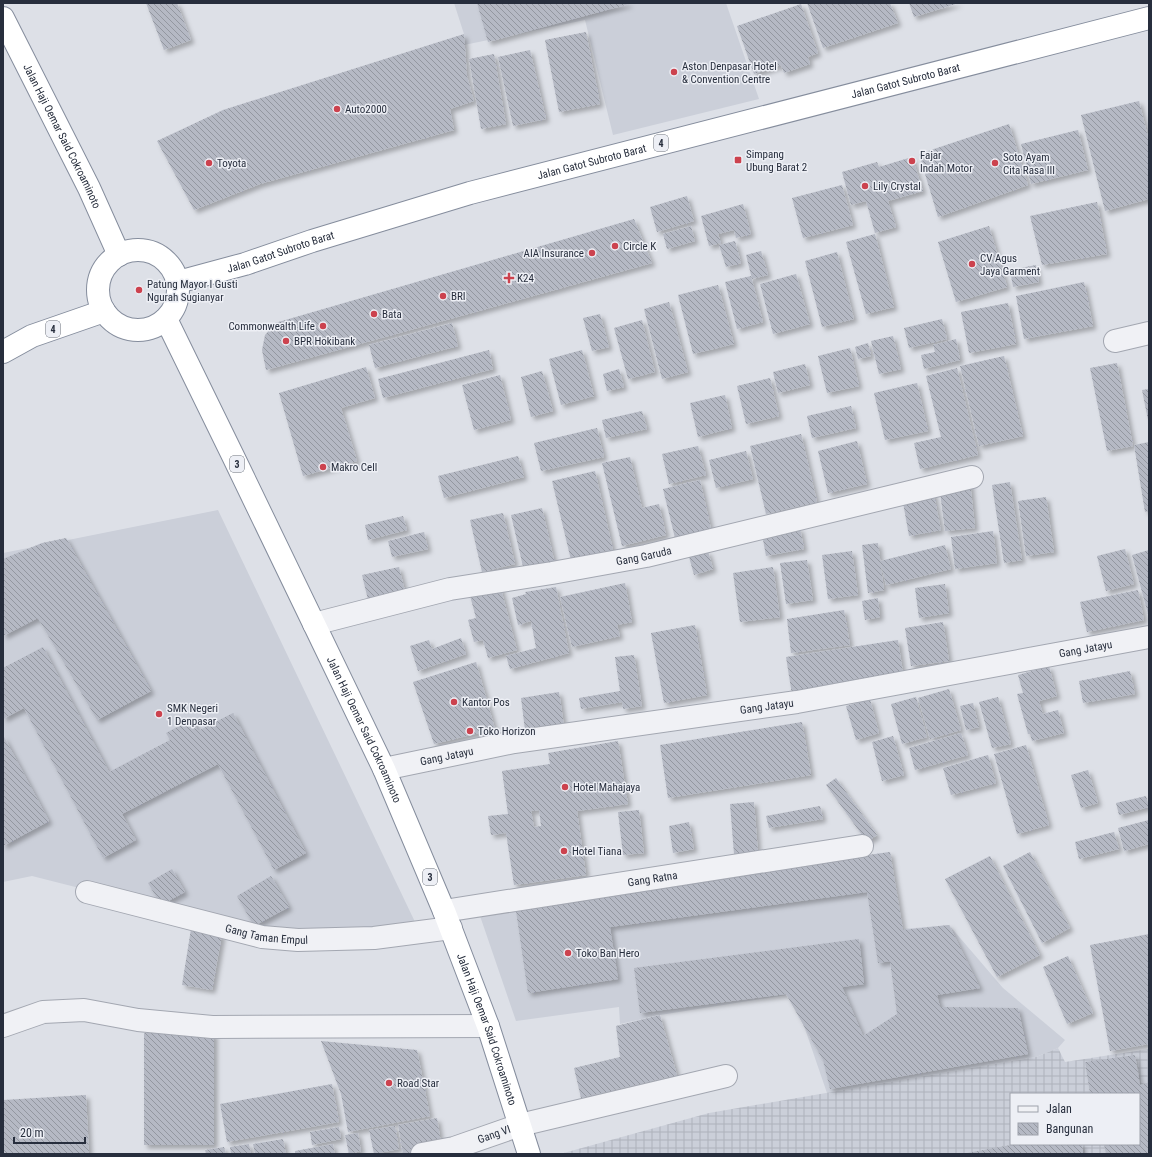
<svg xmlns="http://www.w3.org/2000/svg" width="1152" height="1157" viewBox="0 0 1152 1157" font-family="'Roboto Condensed',sans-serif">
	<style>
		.built { fill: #cbcfd9 }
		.industrial { fill: url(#industrial-grid); fill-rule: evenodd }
		.building { fill: url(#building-back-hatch); fill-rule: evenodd; filter: url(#shadow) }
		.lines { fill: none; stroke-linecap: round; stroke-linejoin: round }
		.minor-casing { stroke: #a3a7b1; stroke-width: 24 }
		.highway-casing { stroke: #858d9d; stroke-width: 24 }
		.minor { stroke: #f0f1f5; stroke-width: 22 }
		.highway { stroke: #fff; stroke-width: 22 }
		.poi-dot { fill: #cc424e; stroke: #edeff5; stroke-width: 1.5 }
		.labels { text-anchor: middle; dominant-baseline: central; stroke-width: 3; stroke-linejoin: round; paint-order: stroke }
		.shield { fill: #edeff5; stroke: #626874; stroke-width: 1 }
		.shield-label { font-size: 10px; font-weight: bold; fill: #272e3d }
		.poi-label { font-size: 11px; fill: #272e3d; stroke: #edeff5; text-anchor: start }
		.street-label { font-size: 11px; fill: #272e3d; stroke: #edeff5 }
	</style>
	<defs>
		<pattern id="industrial-grid" width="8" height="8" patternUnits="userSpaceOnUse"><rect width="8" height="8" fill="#cbcfd9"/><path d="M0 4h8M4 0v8" fill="none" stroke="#aeb2bb"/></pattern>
		<pattern id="building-back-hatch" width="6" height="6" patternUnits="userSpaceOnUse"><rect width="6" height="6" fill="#b5b9c4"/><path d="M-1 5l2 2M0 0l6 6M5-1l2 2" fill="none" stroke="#9397a0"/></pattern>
		<filter id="shadow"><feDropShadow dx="3.5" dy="3.5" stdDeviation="2" flood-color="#0004"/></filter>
	</defs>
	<rect width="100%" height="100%" fill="#dde0e7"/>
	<g class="built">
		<polygon points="454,3 726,3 759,99 613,135 585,20 464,45 464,34"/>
		<polygon points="218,510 416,924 308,937 249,931 32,876 3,882 3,553"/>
		<polygon points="890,852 903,929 949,925 1003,988 1065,1040 1058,1048 1036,1057 827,1093 793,994 660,1015 620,1024 619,1007 516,1021 479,913"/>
	</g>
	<path class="industrial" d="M1058 1048 1065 1062 1149 1049V1154H560L709 1113 1036 1057ZM1011 1094H1139V1144H1011Z"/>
	<g class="building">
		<polygon points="146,3 177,3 191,40 164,50"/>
		<polygon points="477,3 629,3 629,4 488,42"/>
		<polygon points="807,3 890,3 898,23 823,48"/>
		<polygon points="909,3 959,3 914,17"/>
		<polygon points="801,4 818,53 808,57 810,64 784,73 781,65 754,74 737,26"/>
		<polygon points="586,32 600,104 559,112 545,40"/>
		<polygon points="464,34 467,76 474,101 450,109 454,130 260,184 194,210 157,141 223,110"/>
		<polygon points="530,50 546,119 513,126 498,57"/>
		<polygon points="494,54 506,124 481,129 469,59"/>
		<polygon points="1139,101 1149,141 1149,199 1105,211 1081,115"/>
		<polygon points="1009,124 1028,185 938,217 919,154"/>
		<polygon points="1078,130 1088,170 1031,184 1021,144"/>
		<polygon points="912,157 923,191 888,201 896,227 875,233 866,201 851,205 842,172 877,162 879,167"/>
		<polygon points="842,185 853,225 803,238 792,198"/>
		<polygon points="687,196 694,221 657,232 650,207"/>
		<polygon points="1097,202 1107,254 1042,265 1030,216"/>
		<polygon points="743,204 751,234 736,238 734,230 718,234 721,243 709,246 701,216"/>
		<polygon points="634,219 652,263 266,370 262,350 265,335 275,323"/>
		<polygon points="691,226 695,241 667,249 663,234"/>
		<polygon points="989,226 1007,287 956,302 938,242"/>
		<polygon points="875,234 894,307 866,314 846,242"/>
		<polygon points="735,241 741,263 726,267 719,245"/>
		<polygon points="761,251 768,275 752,279 746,255"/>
		<polygon points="837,252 854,319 822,327 805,261"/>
		<polygon points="1036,265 1039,282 1013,287 1010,270"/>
		<polygon points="796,274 810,324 773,334 760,284"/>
		<polygon points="751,276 763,322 737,329 725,282"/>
		<polygon points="1084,282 1093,326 1024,339 1016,296"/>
		<polygon points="718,285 734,344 693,354 678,295"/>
		<polygon points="669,302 688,372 662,379 644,309"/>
		<polygon points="1008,303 1016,344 969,353 961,312"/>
		<polygon points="600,314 609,347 592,351 583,318"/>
		<polygon points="942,319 947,339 909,348 904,328"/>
		<polygon points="642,320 655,372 628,379 614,328"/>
		<polygon points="452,323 458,346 375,368 369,345"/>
		<polygon points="893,336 901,369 879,374 871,341"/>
		<polygon points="956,339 960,360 924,369 921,355 935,352 933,345"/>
		<polygon points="868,343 871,356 858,359 855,347"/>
		<polygon points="850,348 859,386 827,393 818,356"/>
		<polygon points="489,350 493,369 383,398 378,379"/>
		<polygon points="582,350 594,396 561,405 549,359"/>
		<polygon points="1004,356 1023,436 979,446 960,366"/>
		<polygon points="1117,363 1133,446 1107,451 1090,368"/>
		<polygon points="805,364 810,385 778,393 773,372"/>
		<polygon points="366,367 375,398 341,408 357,461 303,476 279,393"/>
		<polygon points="957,368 978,455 920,469 914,443 941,437 926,376"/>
		<polygon points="619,369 624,387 607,391 603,374"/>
		<polygon points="542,371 553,411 531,417 521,377"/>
		<polygon points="500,375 511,420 474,430 462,385"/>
		<polygon points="770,378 779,416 746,424 737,386"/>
		<polygon points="917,383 928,431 885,440 874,393"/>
		<polygon points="1149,389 1149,420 1148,420 1142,390"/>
		<polygon points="725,395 732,428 698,437 690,403"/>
		<polygon points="851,406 856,428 812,438 807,416"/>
		<polygon points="642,411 647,429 606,438 602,420"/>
		<polygon points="597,428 604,457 541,471 534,443"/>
		<polygon points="801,434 817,502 766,514 750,446"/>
		<polygon points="857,441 867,484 828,493 818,451"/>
		<polygon points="1149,442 1149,511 1145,512 1134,445"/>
		<polygon points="698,446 706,475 669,484 662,454"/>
		<polygon points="746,451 753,479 716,488 709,460"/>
		<polygon points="518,456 524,477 444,498 438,476"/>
		<polygon points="630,457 642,508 659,504 666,535 622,546 602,463"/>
		<polygon points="595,471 613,550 571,560 552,481"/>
		<polygon points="700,480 711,529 675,538 663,489"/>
		<polygon points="970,481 975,528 945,531 939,485"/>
		<polygon points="1010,482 1022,560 1004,563 992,485"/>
		<polygon points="933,491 941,530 909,536 902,497"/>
		<polygon points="1046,497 1054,552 1026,556 1018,501"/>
		<polygon points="542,508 555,564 524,571 511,515"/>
		<polygon points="503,513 515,564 482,572 470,520"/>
		<polygon points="403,516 407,530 368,540 365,525"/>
		<polygon points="800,528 804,549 766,556 762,534"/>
		<polygon points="993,531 997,563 955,569 951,537"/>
		<polygon points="424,532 428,549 392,557 388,541"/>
		<polygon points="66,538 151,691 97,720 38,618 3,636 3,559 42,543"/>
		<polygon points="878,543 884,590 868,593 862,545"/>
		<polygon points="945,545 951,569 886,585 880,561"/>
		<polygon points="1125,549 1134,584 1106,591 1097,556"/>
		<polygon points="1149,550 1149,618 1132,555"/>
		<polygon points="708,551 713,569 694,575 689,557"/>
		<polygon points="852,551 858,595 828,599 822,555"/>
		<polygon points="807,560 813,600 786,604 780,563"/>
		<polygon points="399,567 407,599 370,608 362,575"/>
		<polygon points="773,567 780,617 740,622 733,573"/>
		<polygon points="625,583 632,622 617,625 620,636 572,647 560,597"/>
		<polygon points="945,584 949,613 919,618 915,588"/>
		<polygon points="500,585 517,650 488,658 483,640 474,642 468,620 476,618 469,592"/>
		<polygon points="556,587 569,653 510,669 506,656 536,648 531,621 518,625 512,598 526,594 525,592"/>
		<polygon points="1138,590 1144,620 1087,632 1080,602"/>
		<polygon points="878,598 880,617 865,620 862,601"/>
		<polygon points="844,610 850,645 791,653 787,619"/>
		<polygon points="943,622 949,661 911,666 905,628"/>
		<polygon points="695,625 707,695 664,703 651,633"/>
		<polygon points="461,638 466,654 418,671 410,646 429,640 432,649"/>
		<polygon points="898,640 904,679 792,695 786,657"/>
		<polygon points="43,647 109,772 170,740 166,733 192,719 198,731 233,713 306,853 274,870 218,764 122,814 136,840 103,858 24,708 3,719 3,668"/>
		<polygon points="634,655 642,706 623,709 622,702 581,709 579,698 620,691 615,657"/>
		<polygon points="476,662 495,729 434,744 413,682"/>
		<polygon points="1049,666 1057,696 1039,701 1043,714 1058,710 1064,733 1032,741 1030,734 1028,734 1017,694 1023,693 1018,675"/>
		<polygon points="1130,671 1135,694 1083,703 1079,681"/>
		<polygon points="949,689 961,730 930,739 918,698"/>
		<polygon points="559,692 564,725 525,730 521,698"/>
		<polygon points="916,697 927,737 902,744 891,704"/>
		<polygon points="998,697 1011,744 992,748 979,702"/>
		<polygon points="870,699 879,733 856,740 846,706"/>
		<polygon points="973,703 979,727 966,730 960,706"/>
		<polygon points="802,722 811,775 668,798 660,745"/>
		<polygon points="961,733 968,755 915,770 909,748"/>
		<polygon points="3,735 49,821 3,846"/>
		<polygon points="893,736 904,775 882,781 872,742"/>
		<path d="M618 741 628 804 577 811 586 875 514 885 506 833 491 835 488 816 508 814 502 771 550 764 548 753ZM539 810 541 826 534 827 531 811Z"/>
		<polygon points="1026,745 1049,825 1017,834 994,754"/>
		<polygon points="988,755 996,783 951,795 943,768"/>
		<polygon points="1088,770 1098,803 1081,808 1071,775"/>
		<polygon points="836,778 877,835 867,842 826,785"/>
		<polygon points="1146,796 1149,807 1119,815 1116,803"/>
		<polygon points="754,802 758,853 734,854 730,804"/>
		<polygon points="820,806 823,819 769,828 766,816"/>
		<polygon points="639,810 644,853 623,855 618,812"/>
		<polygon points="1149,820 1149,844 1124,851 1118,828"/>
		<polygon points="689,822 694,849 673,853 669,826"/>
		<polygon points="1114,832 1119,849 1079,859 1075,842"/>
		<polygon points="890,852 903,930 949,925 980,988 937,995 940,1007 1018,1008 1028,1054 830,1089 823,1060 786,994 640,1013 634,968 859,939 864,984 842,987 863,1036 897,1014 890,961 878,963 867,892 610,927 618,979 528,993 516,911 609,890"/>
		<polygon points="1030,852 1070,928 1042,943 1003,866"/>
		<polygon points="990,856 1040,955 997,977 945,879"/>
		<polygon points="172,869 185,892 161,905 148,883"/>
		<polygon points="271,876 289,907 254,926 237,896"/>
		<polygon points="191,929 222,934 212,990 182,985"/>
		<polygon points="1149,934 1149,1044 1110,1051 1090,945"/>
		<polygon points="1068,956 1093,1013 1067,1024 1043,967"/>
		<polygon points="660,1015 677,1075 581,1098 574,1068 620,1057 616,1026"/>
		<rect x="144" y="1033" width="70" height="112"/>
		<polygon points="321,1041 417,1050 430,1116 348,1132 341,1094"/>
		<polygon points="1135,1055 1140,1085 1149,1083 1149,1154 1106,1154 1104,1144 1139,1144 1139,1094 1090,1093 1085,1062"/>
		<polygon points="332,1084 339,1122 227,1142 220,1104"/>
		<polygon points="86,1095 89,1154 3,1154 3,1100"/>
		<polygon points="437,1118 442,1150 418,1154 403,1154 398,1125"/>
		<polygon points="395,1126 399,1149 374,1154 369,1130"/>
		<polygon points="339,1127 341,1139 312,1145 310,1132"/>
		<polygon points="358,1133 361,1151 349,1154 345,1135"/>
		<polygon points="283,1139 286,1154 255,1154 253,1144"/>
		<polygon points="249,1144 251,1154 231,1154 230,1147"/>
		<polygon points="333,1144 335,1154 295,1154 295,1151"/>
		<polygon points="1016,1144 1082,1144 1083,1154 962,1154"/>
		<polygon points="224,1147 226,1154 206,1154 205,1150"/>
	</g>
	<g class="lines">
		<g class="minor-casing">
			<g id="minor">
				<polyline points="1115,341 1149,333"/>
				<path id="s1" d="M314 624 450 589 552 573 646 556 972 477"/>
				<path id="s2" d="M384 769 514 742 797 702 1149 637"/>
				<path id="s3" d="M87 892 262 937 298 940 374 938 451 928"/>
				<path id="s4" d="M444 911 862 846"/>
				<polyline points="3,1026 43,1012 84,1010 138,1020 212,1027 488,1026"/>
				<path id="s5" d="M422 1154 454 1148 520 1125 726 1076"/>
			</g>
		</g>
		<g class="highway-casing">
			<g id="highway">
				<path id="s6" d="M3 18 89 188 119 255"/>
				<circle cx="138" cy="290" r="40"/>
				<path id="s7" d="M178 282 245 264 312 241 470 193 1149 18"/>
				<path id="s8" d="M166 319 233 456 384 769 444 911 488 1026 529 1154"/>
				<polyline points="3,352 32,336 104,311"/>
			</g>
		</g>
		<use href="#minor" class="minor"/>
		<use href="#highway" class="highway"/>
	</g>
	<g class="poi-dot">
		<circle cx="674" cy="72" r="4"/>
		<circle cx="337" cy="109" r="4"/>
		<rect x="734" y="156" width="8" height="8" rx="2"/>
		<circle cx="912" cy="161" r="4"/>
		<circle cx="209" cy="163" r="4"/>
		<circle cx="995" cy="163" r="4"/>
		<circle cx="865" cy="186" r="4"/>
		<circle cx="615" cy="246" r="4"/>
		<circle cx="592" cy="253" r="4"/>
		<circle cx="972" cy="264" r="4"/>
		<path d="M507 272h4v4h4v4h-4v4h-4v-4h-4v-4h4z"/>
		<circle cx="139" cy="290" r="4"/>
		<circle cx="443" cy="296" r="4"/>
		<circle cx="374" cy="314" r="4"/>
		<circle cx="323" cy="326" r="4"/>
		<circle cx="286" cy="341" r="4"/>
		<circle cx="323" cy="467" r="4"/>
		<circle cx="454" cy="702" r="4"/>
		<circle cx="159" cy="714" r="4"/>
		<circle cx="470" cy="731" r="4"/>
		<circle cx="565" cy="787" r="4"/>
		<circle cx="564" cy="851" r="4"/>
		<circle cx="568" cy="953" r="4"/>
		<circle cx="389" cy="1083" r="4"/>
	</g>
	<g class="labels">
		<g class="shield">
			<rect x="654" y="135" width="14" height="16" rx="3"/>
			<rect x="46" y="321" width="14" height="16" rx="3"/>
			<rect x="230" y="456" width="14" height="16" rx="3"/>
			<rect x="423" y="869" width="14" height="16" rx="3"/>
		</g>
		<g class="shield-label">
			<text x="661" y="143">4</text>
			<text x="53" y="329">4</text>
			<text x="237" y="464">3</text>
			<text x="430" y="877">3</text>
		</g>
		<g class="poi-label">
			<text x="682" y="66">Aston Denpasar Hotel<tspan x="682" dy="13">&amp; Convention Centre</tspan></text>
			<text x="345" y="109">Auto2000</text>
			<text x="746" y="154">Simpang<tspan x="746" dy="13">Ubung Barat 2</tspan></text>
			<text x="920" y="155">Fajar<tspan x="920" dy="13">Indah Motor</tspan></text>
			<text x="1003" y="157">Soto Ayam<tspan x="1003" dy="13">Cita Rasa III</tspan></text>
			<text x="217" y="163">Toyota</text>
			<text x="873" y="186">Lily Crystal</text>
			<text x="623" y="246">Circle K</text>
			<text x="584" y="253" text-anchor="end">AIA Insurance</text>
			<text x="980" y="258">CV Agus<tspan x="980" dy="13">Jaya Garment</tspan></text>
			<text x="517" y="278">K24</text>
			<text x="147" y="284">Patung Mayor I Gusti<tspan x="147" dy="13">Ngurah Sugianyar</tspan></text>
			<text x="451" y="296">BRI</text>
			<text x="382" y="314">Bata</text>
			<text x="315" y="326" text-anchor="end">Commonwealth Life</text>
			<text x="294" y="341">BPR Hokibank</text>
			<text x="331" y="467">Makro Cell</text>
			<text x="462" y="702">Kantor Pos</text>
			<text x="167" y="708">SMK Negeri<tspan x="167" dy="13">1 Denpasar</tspan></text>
			<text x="478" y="731">Toko Horizon</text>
			<text x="573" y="787">Hotel Mahajaya</text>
			<text x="572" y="851">Hotel Tiana</text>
			<text x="576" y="953">Toko Ban Hero</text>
			<text x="397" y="1083">Road Star</text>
		</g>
		<g class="street-label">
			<text stroke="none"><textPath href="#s7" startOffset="755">Jalan Gatot Subroto Barat</textPath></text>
			<text stroke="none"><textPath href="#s6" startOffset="132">Jalan Haji Oemar Said Cokroaminoto</textPath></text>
			<text stroke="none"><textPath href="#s7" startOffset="431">Jalan Gatot Subroto Barat</textPath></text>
			<text stroke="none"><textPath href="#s7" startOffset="107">Jalan Gatot Subroto Barat</textPath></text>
			<text stroke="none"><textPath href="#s1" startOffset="337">Gang Garuda</textPath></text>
			<text stroke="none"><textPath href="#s2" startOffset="712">Gang Jatayu</textPath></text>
			<text stroke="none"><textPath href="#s2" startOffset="388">Gang Jatayu</textPath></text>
			<text stroke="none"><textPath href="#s8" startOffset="456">Jalan Haji Oemar Said Cokroaminoto</textPath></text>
			<text stroke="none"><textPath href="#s2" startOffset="64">Gang Jatayu</textPath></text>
			<text stroke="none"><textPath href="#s4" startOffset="211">Gang Ratna</textPath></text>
			<text stroke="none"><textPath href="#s3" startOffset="185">Gang Taman Empul</textPath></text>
			<text stroke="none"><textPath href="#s8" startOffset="780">Jalan Haji Oemar Said Cokroaminoto</textPath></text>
			<text stroke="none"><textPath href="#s5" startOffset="75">Gang VI</textPath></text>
		</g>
	</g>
	<rect width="1152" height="1157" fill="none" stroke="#272e3d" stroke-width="8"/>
	<rect x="1010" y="1093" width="130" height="52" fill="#edeff5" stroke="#9ea2ab"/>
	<rect x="1018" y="1106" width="20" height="6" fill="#f0f1f5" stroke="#9ea2ab"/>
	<text x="1046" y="1113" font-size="12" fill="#272e3d">Jalan</text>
	<rect x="1018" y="1123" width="20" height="12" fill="url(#building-back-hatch)" stroke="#9ea2ab"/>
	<text x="1046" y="1133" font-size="12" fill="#272e3d">Bangunan</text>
	<path d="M14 1137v6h71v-6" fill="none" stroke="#272e3d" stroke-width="2"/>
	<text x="20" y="1137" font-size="12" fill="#272e3d" stroke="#edeff5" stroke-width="3" paint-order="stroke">20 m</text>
</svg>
